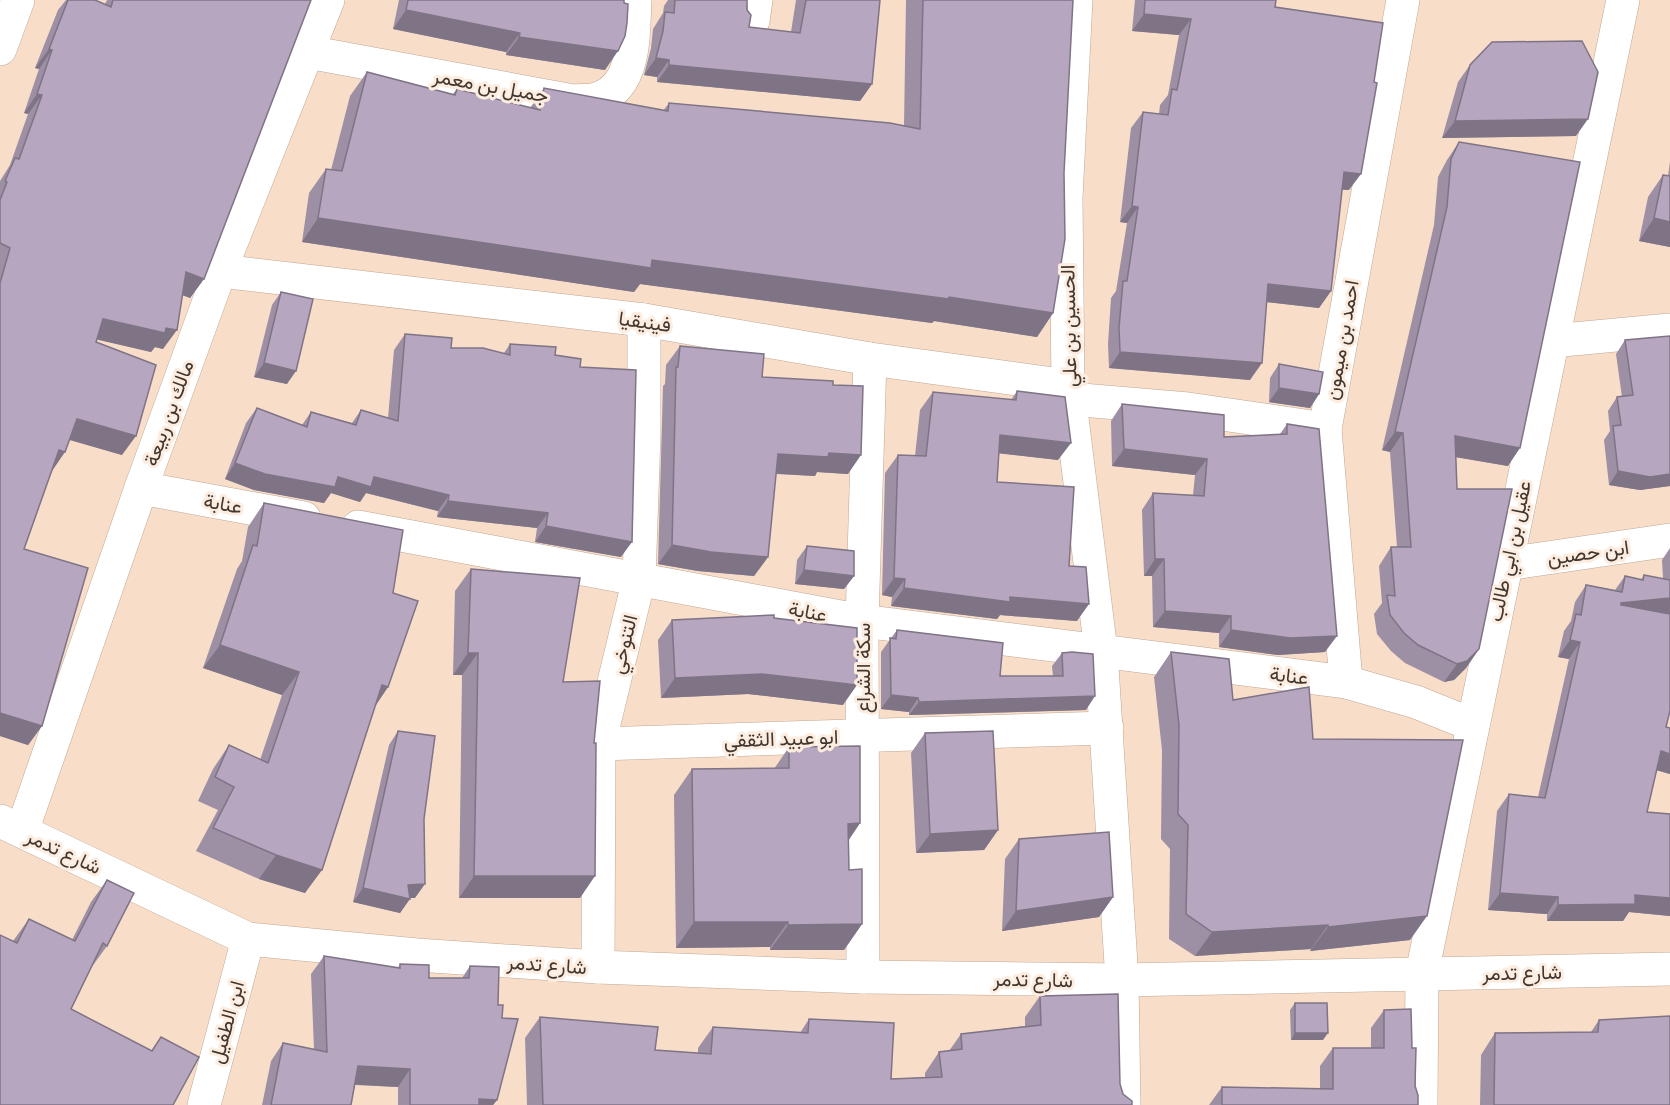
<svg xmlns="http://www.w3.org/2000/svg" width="1670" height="1105" viewBox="0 0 1670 1105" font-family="'Archivo Narrow',Vazirmatn,sans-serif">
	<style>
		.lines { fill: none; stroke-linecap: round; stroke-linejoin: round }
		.street-casing { stroke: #c0a793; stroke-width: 34 }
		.secondary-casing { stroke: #c0a793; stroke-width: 34 }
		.street { stroke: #fff; stroke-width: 33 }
		.secondary { stroke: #fff; stroke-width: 33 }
		.wall { fill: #9d8fa4 }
		.shaded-wall { fill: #7f7486 }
		.building { fill: #b6a6bf; stroke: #7f7486; stroke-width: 1.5 }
		.labels { text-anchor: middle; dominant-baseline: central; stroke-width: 6; stroke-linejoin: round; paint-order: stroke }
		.street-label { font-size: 20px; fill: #41372f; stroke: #fdede0 }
	</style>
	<rect width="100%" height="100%" fill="#f8dec9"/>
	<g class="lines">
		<g class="street-casing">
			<g id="street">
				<polyline points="1076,0 1066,198 1068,386 1101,651 1122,980 1124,1105"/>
				<polyline points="753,21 756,0"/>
				<path d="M308 52 573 101C579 100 586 101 592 100 637 92 633 34 635 0"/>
				<polyline points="220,271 644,320 870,359 1068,386"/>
				<polyline points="1552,341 1670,330"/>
				<polyline points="1070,399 1188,409 1325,429"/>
				<polyline points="141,488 304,518"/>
				<polyline points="358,527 862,621 1346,682 1416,702 1473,725"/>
				<polyline points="1506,564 1670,540"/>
				<polyline points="1346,682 1325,429 1403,0"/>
				<polyline points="599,744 1107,728"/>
				<polyline points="22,831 141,488 220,271 328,0"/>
				<polyline points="598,967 599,744 639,579 644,436 644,320"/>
				<polyline points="863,977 862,621 870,359"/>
				<polyline points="204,1105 248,939"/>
				<polyline points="1421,1105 1422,973 1623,0"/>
			</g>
		</g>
		<g class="secondary-casing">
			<g id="secondary">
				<polyline points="0,49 18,0"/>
				<polyline points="0,821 248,939 417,955 598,967 863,977 1122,980 1670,969"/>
			</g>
		</g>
		<use href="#street" class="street"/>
		<use href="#secondary" class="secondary"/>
	</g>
	<g class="wall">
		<polygon points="66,0 95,0 105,4 107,0 311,0 204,279 190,298 182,295 163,349 155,347 151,352 97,339 96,342 122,455 70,440 52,471 24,549 42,726 28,745 0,736 0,181 10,165 28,114 24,113 39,69 35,68 58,10"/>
		<polygon points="399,0 624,0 605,70 506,55 506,52 393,29"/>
		<polygon points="668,0 747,0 749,27 791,32 796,0 880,0 872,84 860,101 657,82 657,77 644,75 651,48 653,29 663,13 664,6"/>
		<polygon points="906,0 1073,0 1053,313 1037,337 934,321 932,323 640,284 634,292 302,242 309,193 326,169 331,170 350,96 367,72 453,94 457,89 530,108 544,88 663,111 669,103 904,126"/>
		<polygon points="1135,0 1276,0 1275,7 1349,190 1342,190 1331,291 1319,308 1267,302 1250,380 1109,368 1108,344 1111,298 1116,291 1127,223 1120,222 1131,128 1143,112 1159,114 1160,105 1168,95 1179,35 1132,31"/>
		<polygon points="1470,65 1576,136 1442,138 1458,82"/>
		<polygon points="1459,142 1508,466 1456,457 1457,489 1479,649 1466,668 1454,680 1444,682 1405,663 1391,651 1377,634 1374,614 1382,603 1379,566 1391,547 1397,547 1390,452 1382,450 1434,225 1438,177 1447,160"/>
		<polygon points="1670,162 1670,247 1639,241 1648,197 1663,175 1668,176"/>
		<polygon points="281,292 287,384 254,377 272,305"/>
		<polygon points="405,334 451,348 504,353 510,344 555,355 580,367 621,557 535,542 537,528 437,517 438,511 366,493 360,502 331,493 324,503 254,490 225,479 246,423 257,408 302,425 311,412 352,423 361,410 388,418 394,350"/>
		<polygon points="1670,336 1670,486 1640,490 1609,485 1604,440 1610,431 1608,411 1617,397 1622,397 1616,354 1625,340"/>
		<polygon points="680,346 762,377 833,385 848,474 817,472 815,476 776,474 768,557 754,576 698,571 658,564 663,386 665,384 666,365"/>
		<polygon points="1279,364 1319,394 1310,408 1269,402 1270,378"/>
		<polygon points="1017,391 1058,460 999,453 997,482 1069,566 1077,621 1000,615 997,619 891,606 892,597 882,595 885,473 898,455 915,456 920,410 933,392 1011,400"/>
		<polygon points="1122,404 1224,437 1280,434 1287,424 1325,652 1278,655 1219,647 1219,633 1153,627 1152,576 1144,576 1142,510 1153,493 1193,495 1195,475 1112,466 1111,421"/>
		<polygon points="264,503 393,593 388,687 374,707 305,893 259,879 196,851 218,810 198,801 213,769 229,745 260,760 282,695 203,668 237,569 242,561 248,527"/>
		<polygon points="807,546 854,576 844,589 795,584 797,560"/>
		<polygon points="1670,548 1670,711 1666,727 1670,774 1656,770 1647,812 1670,814 1670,916 1629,912 1623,921 1547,921 1547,914 1488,910 1497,811 1509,794 1538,797 1569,659 1558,657 1564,631 1571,621 1575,602 1586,585 1615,590 1625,576 1641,580 1644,575 1663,579 1662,560"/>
		<polygon points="471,569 563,682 580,898 459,898 462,675 453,675 455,591"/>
		<polygon points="774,618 843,705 748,694 661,698 658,640 672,620"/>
		<polygon points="897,630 1000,676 1053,676 1052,666 1062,653 1086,710 909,715 909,712 881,709 881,652"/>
		<polygon points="1171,652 1233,700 1313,739 1410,940 1310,951 1311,949 1195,956 1169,939 1170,849 1161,839 1162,750 1154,677"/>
		<polygon points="398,731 424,819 415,898 410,898 400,913 353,902 389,745"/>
		<polygon points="925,733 998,830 984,850 916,853 911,753"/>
		<polygon points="789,747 860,823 849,840 849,870 862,924 844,950 770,950 770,947 676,948 674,795 692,769 774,769"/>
		<polygon points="1019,839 1113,897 1099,917 1002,931 1005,859"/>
		<polygon points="107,880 107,946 91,968 71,1009 151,1051 161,1037 173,1105 0,1105 13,941 29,919 72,940 91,902"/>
		<polygon points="324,956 398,968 400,964 429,978 462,978 470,966 498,1005 497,1100 493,1105 398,1105 398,1087 355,1085 351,1105 262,1105 271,1061 283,1043 314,1049 311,974"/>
		<polygon points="1040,996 1120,1084 1123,1094 1132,1105 527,1105 525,1038 540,1017 655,1050 698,1053 698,1048 713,1027 800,1033 809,1019 891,1079 925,1077 925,1073 939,1052 949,1051 961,1034 1025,1026 1025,1017"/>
		<polygon points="1295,1003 1323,1040 1291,1040 1290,1010"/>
		<polygon points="1384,1010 1412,1048 1418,1105 1209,1105 1222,1087 1320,1089 1320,1066 1333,1048 1371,1048 1371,1028"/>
		<polygon points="1599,1020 1670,1105 1480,1105 1481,1055 1495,1033 1591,1032"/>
	</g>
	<g class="shaded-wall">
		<polygon points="406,10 520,33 506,52 393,29"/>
		<polygon points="1144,14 1191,19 1179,35 1132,31"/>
		<polygon points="519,37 618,51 605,70 506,55"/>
		<polygon points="49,49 52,50 39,69 35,68"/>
		<polygon points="656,58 669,60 657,77 644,75"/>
		<polygon points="669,65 872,84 860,101 657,82"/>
		<polygon points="37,94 42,95 28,114 24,113"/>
		<polygon points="1588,119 1576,136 1442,138 1455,121"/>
		<polygon points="1344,172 1361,174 1349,190 1333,188"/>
		<polygon points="1132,206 1138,207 1127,223 1120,222"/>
		<polygon points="318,218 949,297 1053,313 1037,337 934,321 932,323 640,284 634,292 302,242"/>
		<polygon points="1654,218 1670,222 1670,247 1639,241"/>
		<polygon points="186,272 204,279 190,298 172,291"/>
		<polygon points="1268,284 1331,291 1319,308 1257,301"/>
		<polygon points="103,319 177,330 163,349 155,347 151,352 90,338"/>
		<polygon points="1120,352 1262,363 1250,380 1109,368"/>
		<polygon points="264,363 296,371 287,384 254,377"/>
		<polygon points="1279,388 1319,394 1310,408 1269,402"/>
		<polygon points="77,419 136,436 122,455 63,438"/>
		<polygon points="1395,432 1403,433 1390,452 1382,450"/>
		<polygon points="1000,435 1071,443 1058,460 987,452"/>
		<polygon points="1455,436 1520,448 1508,466 1443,455"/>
		<polygon points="1124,449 1207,459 1195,475 1112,466"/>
		<polygon points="59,450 65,452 52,471"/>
		<polygon points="829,453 861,455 848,474 817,472 815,476 765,473 778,454"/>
		<polygon points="235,463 338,477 374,477 449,495 438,511 366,493 360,502 331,493 324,503 254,490 225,479"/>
		<polygon points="1618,471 1670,474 1670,486 1640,490 1609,485"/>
		<polygon points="448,501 548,513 537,528 437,517"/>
		<polygon points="546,526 632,542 621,557 535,542"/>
		<polygon points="672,545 768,557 754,576 698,571 658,564"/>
		<polygon points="1155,559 1164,559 1152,576 1144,576"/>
		<polygon points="804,570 854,576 844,589 795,584"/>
		<polygon points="894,578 905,579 892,597 882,595"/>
		<polygon points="904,588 1010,597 1089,604 1077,621 1000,615 997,619 891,606"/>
		<polygon points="1670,598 1670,614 1610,620 1621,603"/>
		<polygon points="1165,611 1231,616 1219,633 1153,627"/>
		<polygon points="1231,630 1337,636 1325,652 1278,655 1219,647"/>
		<polygon points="1570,640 1580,642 1569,659 1558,657"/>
		<polygon points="220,645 299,672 282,695 203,668"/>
		<polygon points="1479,649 1466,668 1454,680 1444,682 1457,664"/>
		<polygon points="468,653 478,653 462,675 453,675"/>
		<polygon points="762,674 857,685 843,705 748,694 661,698 675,678"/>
		<polygon points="382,685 388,687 372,711"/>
		<polygon points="891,695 918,698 909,712 881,709"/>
		<polygon points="1095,696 1086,710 909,715 919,702"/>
		<polygon points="0,713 42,726 28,745 0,736"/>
		<polygon points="1661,751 1670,754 1670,774 1649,768"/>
		<polygon points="860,823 842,849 848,824"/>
		<polygon points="998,830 984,850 916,853 930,834"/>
		<polygon points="276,855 322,870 305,893 259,879"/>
		<polygon points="474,876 595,876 580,898 459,898"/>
		<polygon points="425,884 415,898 406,898 410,899 400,913 353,902 363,888 408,885"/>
		<polygon points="1500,893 1558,897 1547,914 1488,910"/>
		<polygon points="1635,895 1670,898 1670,916 1629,912 1623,921 1547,921 1558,905"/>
		<polygon points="1113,897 1099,917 1002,931 1016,911"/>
		<polygon points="1427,916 1410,940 1310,951 1328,927"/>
		<polygon points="694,922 788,922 770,947 676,948"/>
		<polygon points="862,924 844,950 770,950 788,925"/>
		<polygon points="1328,925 1311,949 1195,956 1212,932"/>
		<polygon points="1295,1033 1328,1033 1323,1040 1291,1040"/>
		<polygon points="358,1066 410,1069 398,1087 346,1084"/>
		<polygon points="479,1099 497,1100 493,1105 475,1105"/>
	</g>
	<g class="building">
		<polygon points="68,0 95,0 111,7 113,0 311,0 204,279 186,272 177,330 166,328 165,333 103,319 96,342 156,365 136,436 77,419 65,452 59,450 24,549 88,568 42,726 0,713 0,283 10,248 0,243 0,200 7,182 5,181 15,158 19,159 42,95 37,94 52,50 49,49"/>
		<polygon points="408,0 624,0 624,3 628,4 627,23 625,36 618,51 519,37 520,33 406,10"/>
		<polygon points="675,0 747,0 747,10 751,15 749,27 800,33 806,0 880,0 872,84 669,65 669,60 656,58 663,31 665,12 674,13"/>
		<polygon points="923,0 1073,0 1064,173 1065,239 1053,313 949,297 949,299 652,260 651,268 318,218 326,169 342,171 367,72 455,95 457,89 540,110 544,88 668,111 669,103 890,123 920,129"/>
		<polygon points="1145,0 1276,0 1275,7 1383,23 1374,82 1377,83 1361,174 1344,172 1331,291 1268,284 1262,363 1120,352 1119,328 1123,281 1127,281 1138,207 1132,206 1143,112 1168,115 1172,89 1177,90 1191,19 1144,14"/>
		<polygon points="1582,41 1598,72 1588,119 1455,121 1470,65 1492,42"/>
		<polygon points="1459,142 1580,162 1520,448 1455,436 1457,489 1512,489 1479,649 1467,661 1457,664 1418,645 1404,633 1390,615 1387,595 1395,596 1391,547 1411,547 1403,433 1395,432 1447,207 1451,159"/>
		<polygon points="1663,175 1670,176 1670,222 1654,218"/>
		<polygon points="281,292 313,299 296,371 264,363"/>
		<polygon points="405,334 452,338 451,348 483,348 510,355 510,344 556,347 555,355 581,359 580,367 636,370 632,542 546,526 548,513 448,501 449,495 374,477 371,487 338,477 335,487 265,474 235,463 257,408 307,427 311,412 356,425 361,410 398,421"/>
		<polygon points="1670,336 1670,474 1650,477 1618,471 1613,426 1621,425 1617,397 1633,395 1625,340"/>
		<polygon points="680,346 764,354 762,377 833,381 833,385 863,386 861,455 829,453 828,457 778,454 768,557 711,552 672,545 676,367 678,367"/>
		<polygon points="1279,364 1323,372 1319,394 1279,388"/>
		<polygon points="1017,391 1065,397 1071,443 1000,435 997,482 1074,487 1069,566 1086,567 1089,604 1010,597 1010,602 904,588 905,579 894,578 898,455 926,456 933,392 1016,400"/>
		<polygon points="1122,404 1224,415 1224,437 1287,434 1287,424 1319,429 1337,636 1290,638 1231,630 1231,616 1165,611 1164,559 1155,559 1153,493 1204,496 1207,459 1124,449"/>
		<polygon points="264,503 403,530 393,593 418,601 388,687 382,685 322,870 276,855 213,828 234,787 215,777 229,745 268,763 299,672 220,645 253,545 257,546"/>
		<polygon points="807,546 854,551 854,576 804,570"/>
		<polygon points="471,569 580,578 563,682 600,681 594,743 596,743 595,876 474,876 478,653 468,653"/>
		<polygon points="1644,575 1670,580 1670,598 1621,603 1621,605 1670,614 1670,711 1666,727 1670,728 1670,754 1661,751 1647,812 1670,814 1670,898 1635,895 1635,904 1558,905 1558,897 1500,893 1509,794 1545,798 1580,642 1570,640 1576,614 1581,615 1586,585 1622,592 1625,576 1643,580"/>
		<polygon points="774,615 774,618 857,628 857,685 762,674 675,678 672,620"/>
		<polygon points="897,630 1003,643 1000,676 1063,676 1062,653 1072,652 1093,654 1095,696 919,702 918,698 891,695 890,638 896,639"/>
		<polygon points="1171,652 1229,659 1233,700 1309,687 1313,739 1463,740 1427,916 1328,927 1328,925 1212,932 1186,914 1188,825 1178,814 1179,725"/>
		<polygon points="398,731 435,736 424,819 425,884 408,885 410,899 363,888"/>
		<polygon points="993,731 998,830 930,834 925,733"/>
		<polygon points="860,746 860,823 848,824 849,870 862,869 862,924 788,925 788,922 694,922 692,769 789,768 789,747"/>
		<polygon points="1109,832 1113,897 1016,911 1019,839"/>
		<polygon points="107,880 134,893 107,946 103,943 71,1009 152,1051 161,1037 199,1057 173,1105 0,1105 0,935 17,943 29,919 75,941"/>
		<polygon points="324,956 400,968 400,964 429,965 429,978 469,978 470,966 499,967 498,1005 503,1005 502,1018 518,1019 497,1100 479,1099 479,1105 410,1105 410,1069 358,1066 351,1105 271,1105 283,1043 327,1052"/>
		<polygon points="1118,994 1120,1084 1123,1094 1132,1101 1132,1105 543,1105 540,1017 658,1027 655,1050 711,1054 713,1027 808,1033 809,1019 894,1023 891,1079 942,1077 939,1052 962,1049 961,1034 1041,1025 1040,996"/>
		<polygon points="1295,1003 1327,1003 1328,1033 1295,1033"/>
		<polygon points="1411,1009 1412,1048 1416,1048 1415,1086 1418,1095 1418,1105 1222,1105 1222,1087 1333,1089 1333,1048 1384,1048 1384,1010"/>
		<polygon points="1670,1016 1670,1105 1494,1105 1495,1033 1598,1032 1599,1020"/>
	</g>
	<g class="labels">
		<g class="street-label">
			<text transform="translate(491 85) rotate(10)">جميل بن معمر</text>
			<text transform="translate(645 321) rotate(8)">فينيقيا</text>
			<text transform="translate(1068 326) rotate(-91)">الحسين بن علي</text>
			<text transform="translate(1341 340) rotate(-80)">احمد بن ميمون</text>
			<text transform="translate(168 413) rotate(-70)">مالك بن ربيعة</text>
			<text transform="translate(223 503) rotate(10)">عنابة</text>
			<text transform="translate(1509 551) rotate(-78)">عقيل بن ابي طالب</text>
			<text transform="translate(1588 552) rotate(-8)">ابن حصين</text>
			<text transform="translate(808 611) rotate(11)">عنابة</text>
			<text transform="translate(623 644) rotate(-76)">التنوخي</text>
			<text transform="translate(862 668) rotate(-90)">سكة الشراع</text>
			<text transform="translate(1289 675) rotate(7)">عنابة</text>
			<text transform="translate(781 738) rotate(-2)">ابو عبيد الثقفي</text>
			<text transform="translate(64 851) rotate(25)">شارع تدمر</text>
			<text transform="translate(547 964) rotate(4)">شارع تدمر</text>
			<text transform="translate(1522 972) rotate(-1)">شارع تدمر</text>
			<text transform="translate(1033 979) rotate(1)">شارع تدمر</text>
			<text transform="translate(226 1022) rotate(-75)">ابن الطفيل</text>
		</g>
	</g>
</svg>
